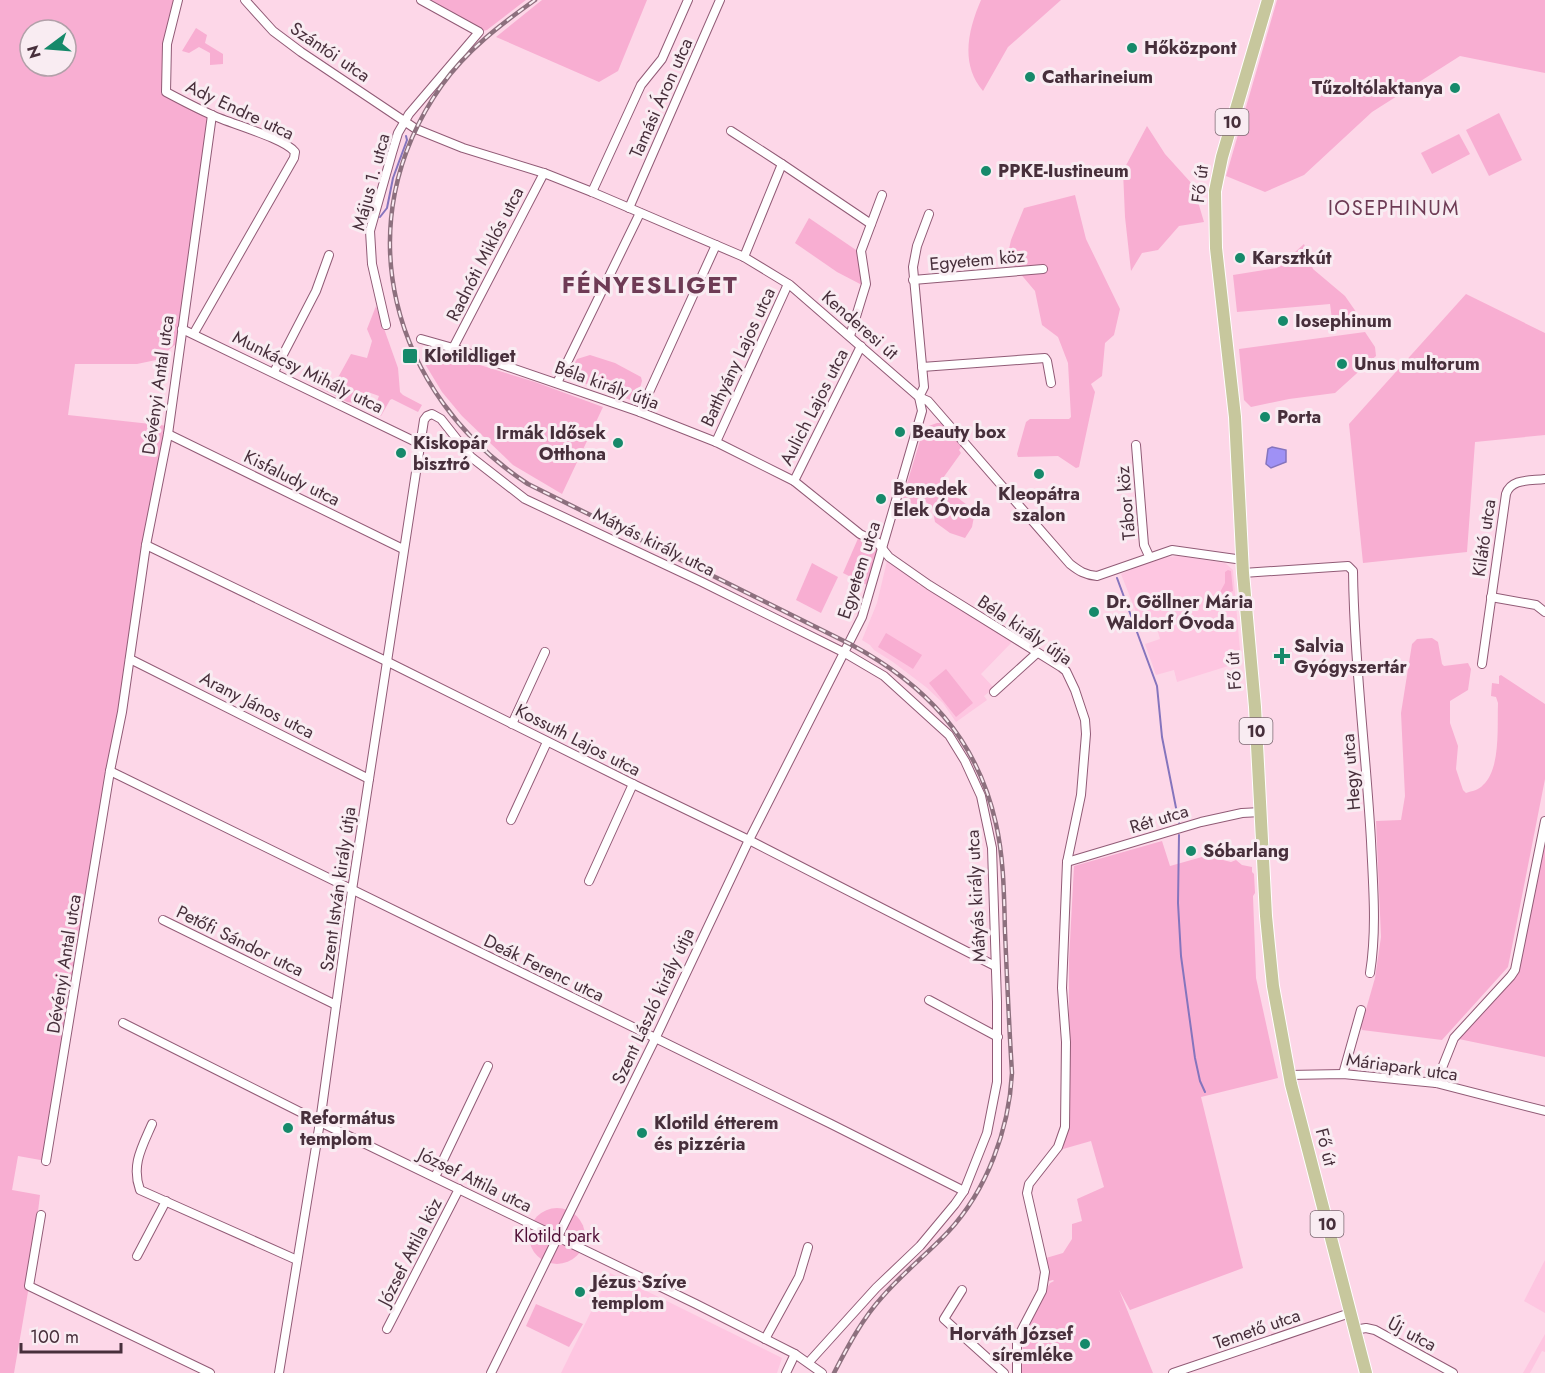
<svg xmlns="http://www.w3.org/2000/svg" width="1545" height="1373" viewBox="0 0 1545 1373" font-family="Jost,sans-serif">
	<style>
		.built { fill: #fec6e1 }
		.green { fill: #f8aed2; fill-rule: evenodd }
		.water { fill: #9f91f5; stroke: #8574bd; stroke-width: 1.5 }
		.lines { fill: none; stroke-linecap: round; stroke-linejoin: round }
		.stream { stroke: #8574bd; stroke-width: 2 }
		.street-casing { stroke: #915b76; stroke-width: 10 }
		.primary-casing { stroke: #fff; stroke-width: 14 }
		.street { stroke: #fff; stroke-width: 8 }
		.primary { stroke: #c7c79d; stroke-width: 12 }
		.rail-casing { stroke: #8d707e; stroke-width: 4.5 }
		.rail { stroke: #f9ecf2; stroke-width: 2; stroke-dasharray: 7; stroke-linecap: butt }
		.poi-dot { fill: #16896a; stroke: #f9ecf2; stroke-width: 2 }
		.labels { text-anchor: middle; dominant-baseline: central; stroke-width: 6; stroke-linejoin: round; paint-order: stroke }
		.shield { fill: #f9ecf2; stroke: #7c6872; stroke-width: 1.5 }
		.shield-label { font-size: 16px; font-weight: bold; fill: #472f3b }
		.poi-label { font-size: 18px; font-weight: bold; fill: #472f3b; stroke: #f9ecf2; text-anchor: start }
		.street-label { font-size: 18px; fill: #472f3b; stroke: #f9ecf2 }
		.park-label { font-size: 18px; fill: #500f36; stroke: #f9ecf2 }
		.neighbourhood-label { font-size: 20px; letter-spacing: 1.5px; fill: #6e3b55; stroke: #f9ecf2 }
		.district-label { font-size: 24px; font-weight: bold; letter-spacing: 1.5px; fill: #6e3b55; stroke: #f9ecf2 }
	</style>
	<rect width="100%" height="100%" fill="#fdd7e8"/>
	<g class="built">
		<polygon points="1179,556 1225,563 1233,570 1241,662 1177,682 1174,670 1156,675 1145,644 1160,639 1156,625 1142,627 1121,574 1157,558"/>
		<polygon points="887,561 918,582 918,585 925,586 983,621 1012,642 981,674 994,688 984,696 987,700 956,722 943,703 926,687 893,662 874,650 870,645 862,640 877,603"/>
		<polygon points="1545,1260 1545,1313 1524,1301"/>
		<polygon points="610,1273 782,1358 777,1373 561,1373"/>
		<polygon points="1545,1334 1545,1352 1542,1351 1530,1373 1523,1373"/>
	</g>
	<g class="green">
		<path d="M0 0H178L167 44 166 92 212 115 180 341 156 360 137 364H75L68 415 169 426 46 1161 18 1156 12 1190 40 1195 29 1286 14 1373H0ZM30 30H66V66H30Z"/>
		<polygon points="421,0 526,0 487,30 479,32"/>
		<polygon points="542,0 647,0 618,71 599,82 496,37"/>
		<path d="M981 0H1061L1008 47 983 91C960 64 968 30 981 0Z"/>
		<polygon points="1277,0 1545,0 1545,73 1460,56 1372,112 1304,175 1265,192 1226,176"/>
		<polygon points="196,28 207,35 205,43 223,54 223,64 210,65 210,53 199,47 189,53 182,51"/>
		<polygon points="1499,113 1522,160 1489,176 1466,130"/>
		<polygon points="1147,126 1165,154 1193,185 1204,222 1179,226 1158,250 1142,253 1131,271 1125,217 1123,171"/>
		<polygon points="1459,134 1470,154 1432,174 1421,153"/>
		<polygon points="1075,195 1086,239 1120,309 1114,335 1105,343 1102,376 1091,384 1095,392 1079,467 1076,468 1058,456 1018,457 1017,454 1026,422 1030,419 1069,419 1071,417 1068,363 1058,337 1042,325 1035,291 1007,258 1011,240 1024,208"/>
		<polygon points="809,218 859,252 862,285 837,272 795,243"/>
		<polygon points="1304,244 1313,269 1345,296 1361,319 1358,324 1333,327 1330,304 1237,312 1233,275 1277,268"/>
		<polygon points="1466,294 1545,333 1545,435 1475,442 1467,552 1363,563 1349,424"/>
		<polygon points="376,306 398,368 400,392 403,395 422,405 418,412 392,399 390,400 381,416 373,412 379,396 368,392 354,403 347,402 318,387 321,380 335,383 351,354 367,358 372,341 367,329"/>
		<polygon points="1365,332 1375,347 1376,356 1335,393 1289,399 1251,407 1244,400 1239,349"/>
		<polygon points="434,351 535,382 603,407 562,494 513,465 462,416 442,392 422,359 425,354"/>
		<polygon points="590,355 615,363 641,377 642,381 636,402 567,377 577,359"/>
		<polygon points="937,423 944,423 963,444 959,450 961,453 933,492 939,495 958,498 975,511 972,527 965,538 950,533 935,522 932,506 921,499 916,505 902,500 922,434 926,427"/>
		<polygon points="860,534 873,542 878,549 867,585 843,573"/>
		<polygon points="812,563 838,577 821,613 796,600"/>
		<polygon points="1228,570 1231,571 1233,591 1221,595 1219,594 1225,583 1225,572"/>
		<polygon points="886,633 922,655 913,669 878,647"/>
		<path d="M1432 638 1438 642 1442 664 1444 666 1468 663 1471 669 1468 690 1450 701V723L1458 746 1456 769 1463 790 1466 793C1472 791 1479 790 1483 785 1501 769 1497 726 1498 703L1496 697 1491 696 1492 683 1499 684V676L1501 675 1545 704V779L1508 967 1442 1040 1362 1030 1361 1027 1375 978 1381 937 1376 821 1401 820 1405 796 1401 713 1412 644 1417 639Z"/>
		<polygon points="946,669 973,703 956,717 929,683"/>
		<polygon points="1545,821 1545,1057 1454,1038 1511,976"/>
		<polygon points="1162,841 1170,866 1216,853 1219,859 1231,862 1236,860 1242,865 1252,867 1252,872 1254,874 1255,893 1253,896 1256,978 1278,1078 1201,1097 1243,1268 1130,1310 1119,1290 1153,1373 1022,1373 1023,1330 1050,1283 1054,1281 1053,1280 1049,1281 1046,1258 1063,1253 1072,1239 1072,1224 1082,1221 1077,1199 1104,1187 1091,1141 1063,1149 1069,1099 1069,960 1074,866"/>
		<circle cx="557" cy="1236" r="28"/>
		<polygon points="536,1304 583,1324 569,1347 526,1326"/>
	</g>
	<polygon class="water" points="1272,447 1286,450 1286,462 1271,468 1266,464 1268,449"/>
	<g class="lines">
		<g class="stream">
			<polyline points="380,217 387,208 393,178 407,140 406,136"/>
			<polyline points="1117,578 1157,686 1162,737 1179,823"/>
			<polyline points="1179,835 1178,903 1181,956 1195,1058 1200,1081 1205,1092"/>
		</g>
		<g class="street-casing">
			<g id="street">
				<path d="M178 0 167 44 166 92C181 100 196 108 212 115 231 124 284 138 295 152L294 158 194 333"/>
				<path d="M245 0 273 31 301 52 416 129 463 148 544 173 592 192 744 257 790 285 919 397 928 401 1070 564C1079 571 1085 575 1097 576L1172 550 1243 560"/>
				<polyline points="731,131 782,164 744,257"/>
				<polyline points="782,164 871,224"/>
				<polyline points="592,192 641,85 662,59 688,0"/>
				<polyline points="629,208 720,0"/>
				<polyline points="913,280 1043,269"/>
				<polyline points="386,325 372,264 370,231 392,153 398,133 409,114 479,32 421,0"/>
				<polyline points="182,329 420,444"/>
				<polyline points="850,336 866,284 861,251 882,195"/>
				<polyline points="421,339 453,348 640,412 716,442 794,481 860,534 877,542 889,557 929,585 1061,667 1066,671 1075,690 1085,720 1086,734 1081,795 1067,862 1062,988 1066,1042 1065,1127 1058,1147 1029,1184 1027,1193 1045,1272 1042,1291 1017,1339 1017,1373"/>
				<polyline points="453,348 544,173"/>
				<polyline points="922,367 1045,358 1047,361 1051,383"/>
				<polyline points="274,372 316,291 329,255"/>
				<polyline points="557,383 640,213"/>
				<polyline points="640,412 716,245"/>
				<polyline points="168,434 403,549"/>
				<polyline points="716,442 788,284"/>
				<polyline points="1136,445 1144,545 1149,556"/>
				<polyline points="794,481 861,346"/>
				<polyline points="146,545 388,662 633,784 749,840 995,966"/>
				<path d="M1243 573 1348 566 1353 571C1354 662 1366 751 1371 841 1373 885 1377 929 1370 973"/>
				<polyline points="1491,597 1536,605 1545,612"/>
				<polyline points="130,659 369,779"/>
				<path d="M1482 664 1506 494C1511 478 1531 481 1545 479"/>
				<polyline points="994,692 1037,653"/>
				<polyline points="512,724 545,652"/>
				<polyline points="110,771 831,1124 964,1191"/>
				<polyline points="511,820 547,742"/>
				<polyline points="1067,862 1201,822 1242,813 1261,812"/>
				<polyline points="589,881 633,784"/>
				<polyline points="163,920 336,1005"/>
				<polyline points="929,1000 998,1037"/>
				<polyline points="123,1023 320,1122 696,1304 795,1354 822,1373"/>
				<polyline points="1343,1074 1361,1010"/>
				<polyline points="1289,1075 1343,1074 1436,1083 1545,1111"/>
				<polyline points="1436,1083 1454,1038 1511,976 1515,970 1545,821"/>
				<path d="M152 1124C142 1147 131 1165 140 1190L297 1260"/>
				<polyline points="46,1161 110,771 122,712 146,545 168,434 212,115"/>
				<polyline points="435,1177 488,1066"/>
				<polyline points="41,1215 29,1286 210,1373"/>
				<polyline points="137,1256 166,1201"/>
				<polyline points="962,1290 944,1319 1004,1373"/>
				<polyline points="387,1329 459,1189"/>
				<polyline points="1354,1330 1366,1328 1375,1330 1453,1373"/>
				<polyline points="765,1339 799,1277 808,1247"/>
				<polyline points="279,1373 320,1122 352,890 424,420 427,416 432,414 441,419 471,457 525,499 702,582 845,653 884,676 949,735 965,761 981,796 992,848 997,1002 997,1082 987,1133 964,1191 955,1204 920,1246 876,1288 809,1362"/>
				<polyline points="491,1373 655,1039 749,840 862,617 922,411 919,397 924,387 913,267 917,246 929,214"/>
				<polyline points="786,1373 795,1354"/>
				<polyline points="1173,1373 1350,1313"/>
			</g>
		</g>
		<g class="primary-casing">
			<polyline id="primary" points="1268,0 1222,157 1215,191 1216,248 1235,417 1243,573 1255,707 1266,916 1273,986 1291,1084 1366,1373"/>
		</g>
		<use href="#street" class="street"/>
		<use href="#primary" class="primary"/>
		<g class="rail-casing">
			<path id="rail" d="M535 0C500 25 467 50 442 85 344 223 391 394 528 484L850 644C925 684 977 738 996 824 1004 859 1004 896 1005 932 1007 979 1009 1026 1012 1073 1009 1130 987 1190 948 1232 927 1254 903 1273 883 1296 862 1319 848 1346 834 1373"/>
		</g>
		<use href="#rail" class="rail"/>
	</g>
	<g class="poi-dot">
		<circle cx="1132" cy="48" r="6"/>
		<circle cx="1030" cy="77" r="6"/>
		<circle cx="1455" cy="88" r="6"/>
		<circle cx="986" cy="171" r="6"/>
		<circle cx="1240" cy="258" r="6"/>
		<circle cx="1283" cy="321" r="6"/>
		<rect x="402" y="348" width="16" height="16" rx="3"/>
		<circle cx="1342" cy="364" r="6"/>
		<circle cx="1265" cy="417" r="6"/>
		<circle cx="900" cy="432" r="6"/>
		<circle cx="618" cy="443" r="6"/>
		<circle cx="401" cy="453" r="6"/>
		<circle cx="1039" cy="474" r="6"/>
		<circle cx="881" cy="499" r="6"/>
		<circle cx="1094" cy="612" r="6"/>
		<path d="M1279 647h6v6h6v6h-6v6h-6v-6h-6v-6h6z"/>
		<circle cx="1191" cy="851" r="6"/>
		<circle cx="288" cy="1128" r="6"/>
		<circle cx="642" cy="1133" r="6"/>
		<circle cx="580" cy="1292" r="6"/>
		<circle cx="1085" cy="1344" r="6"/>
	</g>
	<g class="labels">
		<g class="shield">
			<rect x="1215.5" y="109" width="33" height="26" rx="4.5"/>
			<rect x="1239.5" y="718" width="33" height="26" rx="4.5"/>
			<rect x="1310.5" y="1211" width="33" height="26" rx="4.5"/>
		</g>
		<g class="shield-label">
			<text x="1232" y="122">10</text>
			<text x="1256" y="731">10</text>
			<text x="1327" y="1224">10</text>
		</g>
		<g class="poi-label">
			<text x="1144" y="48">Hőközpont</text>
			<text x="1042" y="77">Catharineium</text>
			<text x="1443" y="88" text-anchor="end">Tűzoltólaktanya</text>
			<text x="998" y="171">PPKE-Iustineum</text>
			<text x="1252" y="258">Karsztkút</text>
			<text x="1295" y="321">Iosephinum</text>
			<text x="424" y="356">Klotildliget</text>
			<text x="1354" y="364">Unus multorum</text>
			<text x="1277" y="417">Porta</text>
			<text x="912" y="432">Beauty box</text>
			<text x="606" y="433" text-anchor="end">Irmák Idősek<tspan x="606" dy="21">Otthona</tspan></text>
			<text x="413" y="443">Kiskopár<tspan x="413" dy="21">bisztró</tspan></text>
			<text x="893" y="489">Benedek<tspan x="893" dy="21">Elek Óvoda</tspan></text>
			<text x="1039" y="494" text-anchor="middle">Kleopátra<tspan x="1039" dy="21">szalon</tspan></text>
			<text x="1106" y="602">Dr. Göllner Mária<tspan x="1106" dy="21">Waldorf Óvoda</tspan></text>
			<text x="1294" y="646">Salvia<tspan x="1294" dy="21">Gyógyszertár</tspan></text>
			<text x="1203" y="851">Sóbarlang</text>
			<text x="300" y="1118">Református<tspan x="300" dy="21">templom</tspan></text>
			<text x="654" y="1123">Klotild étterem<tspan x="654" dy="21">és pizzéria</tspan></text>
			<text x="592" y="1282">Jézus Szíve<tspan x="592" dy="21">templom</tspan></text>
			<text x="1073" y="1334" text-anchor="end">Horváth József<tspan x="1073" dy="21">síremléke</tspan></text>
		</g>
		<g class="street-label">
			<text transform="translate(330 52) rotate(34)">Szántói utca</text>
			<text transform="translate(661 98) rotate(-66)">Tamási Áron utca</text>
			<text transform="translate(240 110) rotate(25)">Ady Endre utca</text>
			<text transform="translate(371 182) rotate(-75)">Május 1. utca</text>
			<text transform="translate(1200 184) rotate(-83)">Fő út</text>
			<text transform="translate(485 254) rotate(-63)">Radnóti Miklós utca</text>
			<text transform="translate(977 260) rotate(-5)">Egyetem köz</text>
			<text transform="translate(860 325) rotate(41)">Kenderesi út</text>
			<text transform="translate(738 357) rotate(-65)">Batthyány Lajos utca</text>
			<text transform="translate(308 372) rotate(26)">Munkácsy Mihály utca</text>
			<text transform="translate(158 385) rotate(-82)">Dévényi Antal utca</text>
			<text transform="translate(607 385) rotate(20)">Béla király útja</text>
			<text transform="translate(814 407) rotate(-63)">Aulich Lajos utca</text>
			<text transform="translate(292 478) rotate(26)">Kisfaludy utca</text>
			<text transform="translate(1126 503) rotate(-95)">Tábor köz</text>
			<text transform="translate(1484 538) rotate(-82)">Kilátó utca</text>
			<text transform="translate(654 542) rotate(26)">Mátyás király utca</text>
			<text transform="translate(859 570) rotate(-72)">Egyetem utca</text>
			<text transform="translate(1025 630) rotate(34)">Béla király útja</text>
			<text transform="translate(1234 671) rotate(-94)">Fő út</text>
			<text transform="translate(257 705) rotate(27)">Arany János utca</text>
			<text transform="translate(578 740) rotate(27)">Kossuth Lajos utca</text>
			<text transform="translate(1351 772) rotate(-95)">Hegy utca</text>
			<text transform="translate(1159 819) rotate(-17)">Rét utca</text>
			<text transform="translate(338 889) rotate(-82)">Szent István király útja</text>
			<text transform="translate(976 896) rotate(-93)">Mátyás király utca</text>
			<text transform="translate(240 941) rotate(26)">Petőfi Sándor utca</text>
			<text transform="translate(64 964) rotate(-81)">Dévényi Antal utca</text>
			<text transform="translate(544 968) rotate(26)">Deák Ferenc utca</text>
			<text transform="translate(653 1006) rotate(-65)">Szent László király útja</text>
			<text transform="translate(1402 1067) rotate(8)">Máriapark utca</text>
			<text transform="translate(1326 1147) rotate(76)">Fő út</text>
			<text transform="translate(475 1180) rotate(26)">József Attila utca</text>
			<text transform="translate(410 1252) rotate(-63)">József Attila köz</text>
			<text transform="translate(1257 1329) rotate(-19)">Temető utca</text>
			<text transform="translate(1412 1334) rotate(28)">Új utca</text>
		</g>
		<g class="park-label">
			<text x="557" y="1236">Klotild park</text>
		</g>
		<g class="neighbourhood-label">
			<text x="1394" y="208">IOSEPHINUM</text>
		</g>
		<g class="district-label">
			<text x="650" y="284">FÉNYESLIGET</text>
		</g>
	</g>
	<g transform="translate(48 48) rotate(254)"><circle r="28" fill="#f9ecf2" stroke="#b2a0a9" stroke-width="1.5"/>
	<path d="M0-4.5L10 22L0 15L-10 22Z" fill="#16896a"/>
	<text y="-9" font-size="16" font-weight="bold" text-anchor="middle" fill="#472f3b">N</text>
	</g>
	<path d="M21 1343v9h100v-9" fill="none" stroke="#472f3b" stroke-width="3"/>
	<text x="30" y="1343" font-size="18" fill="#472f3b" stroke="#f9ecf2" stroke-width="4.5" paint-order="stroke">100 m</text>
</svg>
